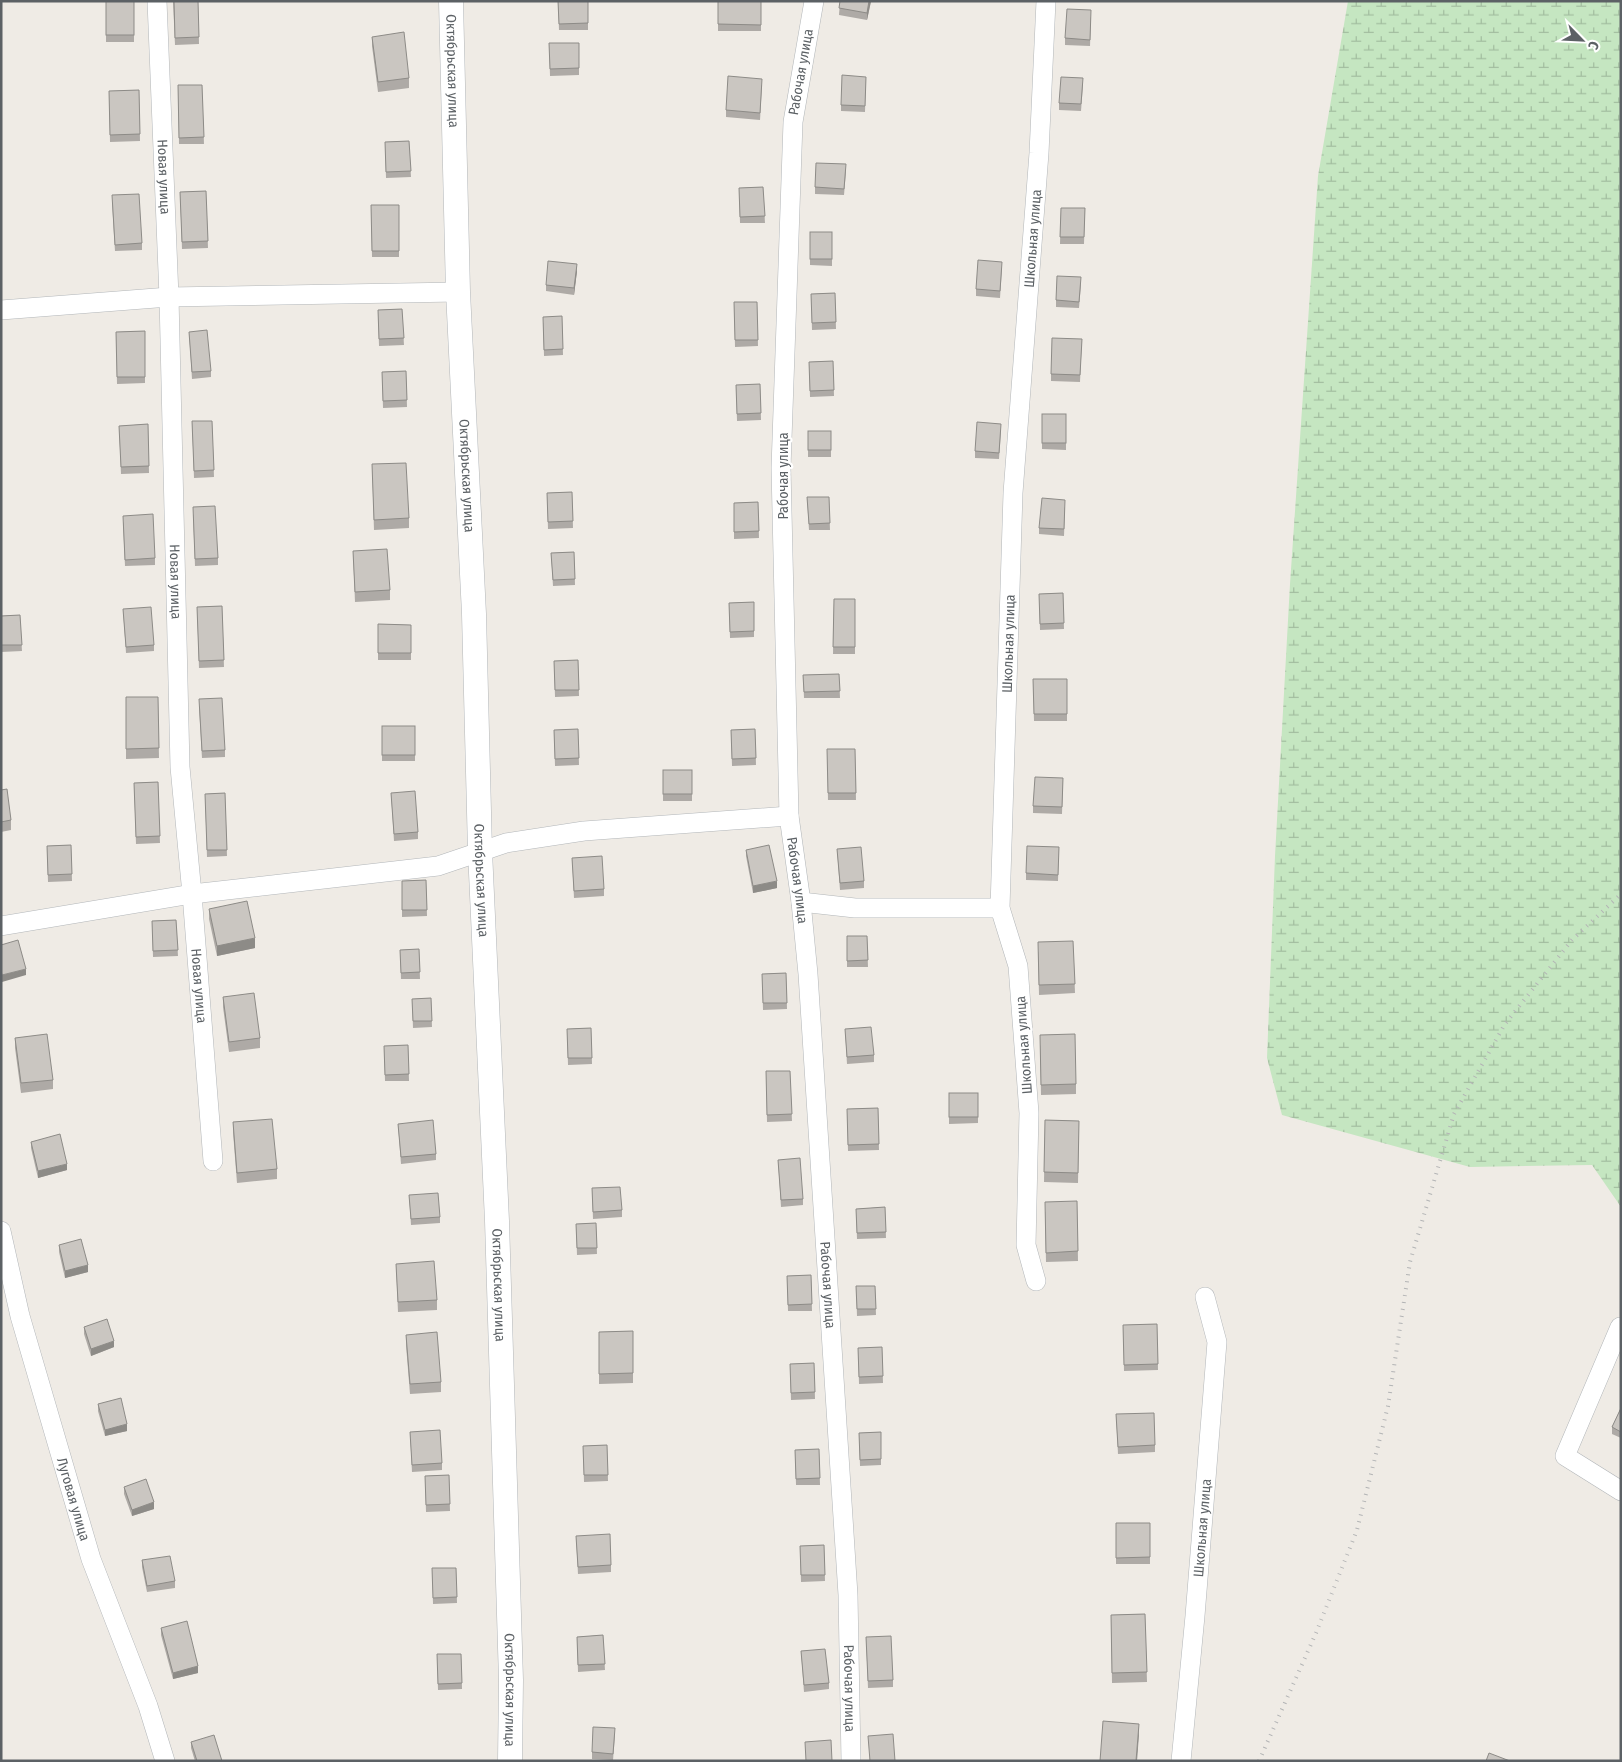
<svg xmlns="http://www.w3.org/2000/svg" width="1622" height="1762" viewBox="0 0 1622 1762" font-family="'Fira Sans Condensed',sans-serif">
	<style>
		.wetland { fill: url(#wetland-marsh) }
		.lines { fill: none; stroke-linecap: round; stroke-linejoin: round }
		.minor-casing { stroke: #b2b6b9; stroke-width: 20 }
		.tertiary-casing { stroke: #b2b6b9; stroke-width: 25 }
		.minor { stroke: #fff; stroke-width: 19 }
		.tertiary { stroke: #fff; stroke-width: 24 }
		.rail { stroke: #b3b4b5; stroke-width: 4; stroke-dasharray: 1 6; stroke-linecap: butt }
		.wall { fill: #aeaaa6 }
		.shaded-wall { fill: #8d8b87 }
		.building { fill: #cac6c1; stroke: #8d8b87 }
		.labels { text-anchor: middle; dominant-baseline: central; stroke-width: 4.5; stroke-linejoin: round; paint-order: stroke }
		.street-label { font-size: 14px; fill: #5c6165; stroke: #fff }
	</style>
	<defs>
		<pattern id="wetland-marsh" width="20" height="14" patternUnits="userSpaceOnUse" patternTransform="scale(1.25)"><rect width="20" height="14" fill="#c5e6c1"/><path d="M1 5h8M5 5V1M11 12h8M15 12V8" fill="none" stroke="#a3bea0"/></pattern>
	</defs>
	<rect width="100%" height="100%" fill="#efebe5"/>
	<polygon class="wetland" points="1348,1 1621,1 1621,1207 1592,1165 1470,1167 1282,1115 1267,1058 1275,856 1290,584 1318,176"/>
	<g class="lines">
		<g class="minor-casing">
			<g id="minor">
				<path id="s1" d="M157 1 169 297 180 767 192 894 213 1161"/>
				<path id="s2" d="M814 1 793 122 781 468 789 816 801 902 808 974 848 1595 851 1761"/>
				<polyline points="1,310 169,297 458,292"/>
				<polyline points="801,902 855,908 1000,908"/>
				<polyline points="1,926 192,894 438,866 506,843 584,831 789,816"/>
				<path id="s3" d="M1 1231 20 1316 91 1559 148 1706 165 1761"/>
				<path id="s4" d="M1036 1281 1026 1245 1029 1113 1018 966 1000 908 1013 493 1039 153 1046 1"/>
				<polyline points="1620,1327 1565,1456 1621,1491"/>
				<path id="s5" d="M1181 1761 1195 1616 1217 1342 1205 1297"/>
			</g>
		</g>
		<g class="tertiary-casing">
			<g id="tertiary">
				<path id="s6" d="M451 1 458 292 474 614 480 851 497 1221 511 1680 510 1761"/>
			</g>
		</g>
		<use href="#minor" class="minor"/>
		<use href="#tertiary" class="tertiary"/>
		<polyline class="rail" points="1259,1761 1316,1633 1357,1530 1388,1406 1410,1262 1454,1114 1505,1024 1572,940 1621,894"/>
	</g>
	<g class="wall">
		<rect x="106" y="1" width="28" height="41"/>
		<polygon points="173,1 198,1 199,44 175,45"/>
		<polygon points="558,1 588,1 588,30 559,30"/>
		<rect x="718" y="1" width="43" height="30"/>
		<polygon points="840,1 871,1 867,20 839,15"/>
		<polygon points="1091,17 1090,46 1065,45 1065,38"/>
		<polygon points="372,37 409,78 409,88 378,92 372,46"/>
		<polygon points="549,43 579,43 579,75 550,76"/>
		<polygon points="866,77 865,112 841,111 841,105"/>
		<polygon points="1083,84 1081,111 1059,110 1059,103"/>
		<polygon points="178,85 202,85 204,144 179,144"/>
		<polygon points="762,85 760,120 726,117 726,110"/>
		<polygon points="139,90 140,141 110,142 109,91"/>
		<polygon points="409,141 411,177 386,178 385,142"/>
		<polygon points="846,171 844,195 815,194 815,187"/>
		<polygon points="763,187 765,223 740,223 739,188"/>
		<polygon points="206,191 208,248 182,249 180,192"/>
		<polygon points="112,202 142,243 142,250 115,251"/>
		<polygon points="371,205 399,205 399,257 372,257"/>
		<polygon points="1061,208 1085,208 1084,244 1060,244"/>
		<polygon points="810,232 832,232 832,266 810,265"/>
		<polygon points="1002,268 1000,298 976,296 976,289"/>
		<polygon points="577,271 574,295 546,291 546,285"/>
		<polygon points="1081,284 1079,308 1056,307 1056,300"/>
		<polygon points="835,293 836,329 812,330 811,294"/>
		<polygon points="734,302 757,302 758,346 735,347"/>
		<polygon points="402,309 404,345 379,346 378,310"/>
		<polygon points="562,316 563,355 544,356 543,323"/>
		<polygon points="145,331 145,383 117,384 116,332"/>
		<polygon points="189,332 211,371 211,377 192,379"/>
		<polygon points="1082,339 1080,382 1051,381 1051,374"/>
		<polygon points="833,361 834,396 810,397 809,362"/>
		<polygon points="406,371 407,407 383,408 382,372"/>
		<polygon points="760,384 761,420 737,421 736,385"/>
		<polygon points="1042,414 1066,414 1066,450 1042,449"/>
		<polygon points="192,421 212,421 214,477 194,478"/>
		<polygon points="148,424 149,473 121,474 119,426"/>
		<polygon points="1001,430 999,459 975,458 975,451"/>
		<rect x="808" y="431" width="23" height="26"/>
		<polygon points="372,464 409,518 409,528 374,530"/>
		<polygon points="572,492 573,528 548,529 547,493"/>
		<polygon points="807,497 829,497 830,530 809,530"/>
		<polygon points="758,502 759,538 734,539 734,503"/>
		<polygon points="1065,507 1064,536 1039,534 1039,528"/>
		<polygon points="193,514 218,558 218,565 195,566"/>
		<polygon points="123,522 155,558 155,565 125,566"/>
		<polygon points="353,551 390,590 390,600 355,602"/>
		<polygon points="574,552 575,585 553,586 551,553"/>
		<polygon points="1063,593 1064,629 1040,630 1039,594"/>
		<polygon points="834,599 855,599 855,654 833,654"/>
		<polygon points="754,602 754,637 730,638 729,603"/>
		<polygon points="222,606 224,667 199,668 197,607"/>
		<polygon points="123,609 154,645 154,651 126,653"/>
		<polygon points="20,615 22,651 1,652 1,616"/>
		<polygon points="378,624 411,625 411,660 378,660"/>
		<polygon points="578,660 579,696 555,697 554,661"/>
		<polygon points="839,674 840,698 804,698 803,675"/>
		<polygon points="1033,679 1067,679 1067,721 1034,721"/>
		<polygon points="126,697 158,697 159,758 126,759"/>
		<polygon points="199,706 225,750 225,757 202,758"/>
		<rect x="382" y="726" width="33" height="35"/>
		<polygon points="578,729 579,765 555,766 554,730"/>
		<polygon points="755,729 756,765 732,766 731,730"/>
		<polygon points="827,749 855,749 856,800 828,800"/>
		<rect x="663" y="770" width="29" height="31"/>
		<polygon points="1063,778 1062,814 1033,813 1033,806"/>
		<polygon points="158,782 160,843 136,844 134,783"/>
		<polygon points="1,790 11,820 11,830 1,832"/>
		<polygon points="225,793 227,856 207,857 205,794"/>
		<polygon points="391,793 418,832 418,839 394,841"/>
		<polygon points="71,845 72,881 48,882 47,846"/>
		<polygon points="1059,847 1058,881 1026,880 1026,873"/>
		<polygon points="837,849 864,881 864,888 840,890"/>
		<polygon points="746,850 777,888 753,893 746,856"/>
		<polygon points="572,858 604,889 604,896 574,898"/>
		<polygon points="426,880 427,916 402,917 402,881"/>
		<polygon points="209,909 255,948 217,956 209,919"/>
		<polygon points="176,920 178,956 153,957 152,921"/>
		<polygon points="847,936 867,936 868,967 847,967"/>
		<polygon points="1073,941 1075,993 1039,995 1038,952"/>
		<polygon points="419,949 420,979 401,979 400,950"/>
		<polygon points="786,973 787,1009 763,1010 762,974"/>
		<polygon points="223,997 260,1038 260,1048 229,1052 223,1007"/>
		<polygon points="431,998 432,1027 413,1028 412,999"/>
		<polygon points="591,1028 592,1064 568,1065 567,1029"/>
		<polygon points="845,1029 874,1055 874,1062 847,1064"/>
		<polygon points="15,1038 53,1080 53,1089 21,1093 15,1048"/>
		<polygon points="408,1045 409,1081 385,1081 384,1046"/>
		<polygon points="1040,1045 1076,1084 1076,1094 1041,1095"/>
		<polygon points="766,1071 790,1071 792,1121 767,1122"/>
		<polygon points="949,1093 978,1093 978,1123 949,1124"/>
		<polygon points="878,1108 879,1150 848,1151 847,1109"/>
		<polygon points="1045,1120 1079,1121 1078,1183 1044,1182"/>
		<polygon points="233,1122 277,1169 277,1179 237,1183 233,1132"/>
		<polygon points="398,1124 436,1154 436,1160 401,1164"/>
		<polygon points="31,1142 67,1170 38,1178 31,1148"/>
		<polygon points="778,1160 803,1199 803,1205 781,1207"/>
		<polygon points="592,1188 622,1210 622,1217 593,1219"/>
		<polygon points="409,1195 440,1217 440,1223 411,1225"/>
		<polygon points="1077,1201 1078,1261 1046,1262 1045,1212"/>
		<polygon points="885,1207 886,1238 857,1239 856,1209"/>
		<polygon points="596,1223 597,1254 577,1255 576,1224"/>
		<polygon points="59,1245 88,1272 65,1278 59,1252"/>
		<polygon points="396,1264 437,1300 437,1310 398,1312"/>
		<polygon points="811,1275 812,1311 788,1311 787,1276"/>
		<polygon points="856,1286 875,1286 876,1315 857,1316"/>
		<polygon points="1157,1324 1158,1370 1124,1371 1123,1325"/>
		<polygon points="84,1327 114,1347 91,1356 84,1334"/>
		<polygon points="633,1331 633,1383 599,1384 599,1332"/>
		<polygon points="406,1335 441,1382 441,1392 410,1394 406,1345"/>
		<polygon points="882,1347 883,1383 859,1384 858,1348"/>
		<polygon points="814,1363 815,1399 791,1400 790,1364"/>
		<polygon points="98,1404 127,1431 105,1436 98,1411"/>
		<polygon points="1621,1408 1621,1438 1612,1434 1612,1427"/>
		<polygon points="1116,1414 1155,1445 1155,1452 1118,1454"/>
		<polygon points="410,1432 442,1463 442,1470 412,1472"/>
		<polygon points="881,1432 881,1465 860,1466 859,1433"/>
		<polygon points="607,1445 608,1481 584,1482 583,1446"/>
		<polygon points="819,1449 820,1485 796,1485 795,1450"/>
		<polygon points="449,1475 450,1511 426,1512 425,1476"/>
		<polygon points="124,1487 154,1509 132,1516 124,1494"/>
		<rect x="1116" y="1523" width="34" height="41"/>
		<polygon points="576,1536 611,1565 611,1572 578,1574"/>
		<polygon points="824,1545 825,1581 801,1582 800,1546"/>
		<polygon points="142,1560 175,1581 175,1588 147,1592 142,1567"/>
		<polygon points="432,1568 456,1568 457,1603 433,1604"/>
		<polygon points="1145,1614 1147,1682 1112,1683 1111,1615"/>
		<polygon points="161,1628 198,1673 173,1679 161,1635"/>
		<polygon points="603,1635 605,1670 578,1672 577,1637"/>
		<polygon points="866,1637 893,1680 893,1687 868,1688"/>
		<polygon points="801,1651 829,1683 829,1689 804,1692"/>
		<polygon points="437,1654 461,1654 462,1689 438,1690"/>
		<polygon points="615,1735 613,1760 592,1759 592,1752"/>
		<polygon points="191,1742 222,1761 195,1761 191,1748"/>
	</g>
	<g class="shaded-wall">
		<polygon points="869,1 871,1 867,20 867,13"/>
		<polygon points="577,264 577,271 574,295 574,288"/>
		<polygon points="777,881 777,888 753,893 753,886"/>
		<polygon points="255,938 255,948 217,956 217,946"/>
		<polygon points="26,969 26,975 2,982 2,975"/>
		<polygon points="67,1164 67,1170 38,1178 38,1171"/>
		<polygon points="88,1265 88,1272 65,1278 65,1271"/>
		<polygon points="114,1341 114,1347 91,1356 91,1349"/>
		<polygon points="127,1424 127,1431 105,1436 105,1430"/>
		<polygon points="154,1502 154,1509 132,1516 132,1510"/>
		<polygon points="198,1666 198,1673 173,1679 173,1673"/>
		<polygon points="1139,1724 1139,1734 1137,1761 1136,1761"/>
	</g>
	<g class="building">
		<rect x="106" y="1" width="28" height="34"/>
		<polygon points="174,1 198,1 199,37 175,38"/>
		<polygon points="558,1 588,1 588,23 559,24"/>
		<polygon points="718,1 761,1 761,25 718,24"/>
		<polygon points="840,1 869,1 867,13 839,8"/>
		<polygon points="1067,9 1091,10 1090,40 1065,38"/>
		<polygon points="404,32 409,78 378,82 372,37"/>
		<polygon points="549,43 579,43 579,68 550,69"/>
		<polygon points="842,75 866,77 865,106 841,105"/>
		<polygon points="728,76 762,79 760,113 726,110"/>
		<polygon points="1061,77 1083,78 1081,104 1059,103"/>
		<polygon points="178,85 202,85 204,137 179,138"/>
		<polygon points="139,90 140,134 110,135 109,91"/>
		<polygon points="409,141 411,171 386,172 385,142"/>
		<polygon points="816,163 846,164 844,189 815,187"/>
		<polygon points="763,187 765,216 740,217 739,188"/>
		<polygon points="206,191 208,241 182,242 180,192"/>
		<polygon points="139,194 142,243 115,245 112,195"/>
		<polygon points="371,205 399,205 399,251 372,251"/>
		<polygon points="1061,208 1085,208 1084,237 1060,237"/>
		<rect x="810" y="232" width="22" height="27"/>
		<polygon points="978,260 1002,262 1000,291 976,289"/>
		<polygon points="548,261 577,264 574,288 546,285"/>
		<polygon points="1057,276 1081,277 1079,302 1056,300"/>
		<polygon points="835,293 836,322 812,323 811,294"/>
		<polygon points="734,302 757,302 758,340 735,340"/>
		<polygon points="402,309 404,338 379,339 378,310"/>
		<polygon points="562,316 563,349 544,350 543,317"/>
		<polygon points="207,330 211,371 192,372 189,332"/>
		<polygon points="145,331 145,377 117,377 116,332"/>
		<polygon points="1052,338 1082,339 1080,375 1051,374"/>
		<polygon points="833,361 834,390 810,391 809,362"/>
		<polygon points="406,371 407,400 383,401 382,372"/>
		<polygon points="760,384 761,413 737,414 736,385"/>
		<rect x="1042" y="414" width="24" height="29"/>
		<polygon points="192,421 212,421 214,470 194,471"/>
		<polygon points="977,422 1001,424 999,453 975,451"/>
		<polygon points="148,424 149,466 121,467 119,426"/>
		<rect x="808" y="431" width="23" height="19"/>
		<polygon points="406,463 409,518 374,520 372,464"/>
		<polygon points="572,492 573,521 548,522 547,493"/>
		<polygon points="807,497 829,497 830,523 809,524"/>
		<polygon points="1042,498 1065,500 1064,529 1039,528"/>
		<polygon points="758,502 759,531 734,532 734,503"/>
		<polygon points="215,506 218,558 195,559 193,507"/>
		<polygon points="153,514 155,558 125,560 123,516"/>
		<polygon points="387,549 390,590 355,592 353,551"/>
		<polygon points="574,552 575,579 553,580 551,553"/>
		<polygon points="1063,593 1064,623 1040,624 1039,594"/>
		<polygon points="834,599 855,599 855,647 833,647"/>
		<polygon points="754,602 754,631 730,632 729,603"/>
		<polygon points="222,606 224,660 199,661 197,607"/>
		<polygon points="151,607 154,645 126,647 123,609"/>
		<polygon points="20,615 22,645 1,645 1,616"/>
		<polygon points="378,624 411,625 411,653 378,653"/>
		<polygon points="578,660 579,690 555,690 554,661"/>
		<polygon points="839,674 840,691 804,692 803,675"/>
		<polygon points="1033,679 1067,679 1067,714 1034,714"/>
		<polygon points="126,697 158,697 159,748 126,749"/>
		<polygon points="222,698 225,750 202,751 199,699"/>
		<rect x="382" y="726" width="33" height="29"/>
		<polygon points="578,729 579,758 555,759 554,730"/>
		<polygon points="755,729 756,758 732,759 731,730"/>
		<polygon points="827,749 855,749 856,793 828,793"/>
		<rect x="663" y="770" width="29" height="24"/>
		<polygon points="1035,777 1063,778 1062,807 1033,806"/>
		<polygon points="158,782 160,836 136,837 134,783"/>
		<polygon points="7,789 11,820 1,822 1,790"/>
		<polygon points="415,791 418,832 394,834 391,793"/>
		<polygon points="225,793 227,850 207,850 205,794"/>
		<polygon points="71,845 72,874 48,875 47,846"/>
		<polygon points="769,845 777,881 753,886 746,850"/>
		<polygon points="1027,846 1059,847 1058,875 1026,873"/>
		<polygon points="861,847 864,881 840,883 837,849"/>
		<polygon points="602,856 604,889 574,891 572,858"/>
		<polygon points="426,880 427,910 402,910 402,881"/>
		<polygon points="247,901 255,938 217,946 209,909"/>
		<polygon points="176,920 178,950 153,951 152,921"/>
		<polygon points="847,936 867,936 868,960 847,961"/>
		<polygon points="18,940 26,969 2,975 1,971 1,945"/>
		<polygon points="1073,941 1075,984 1039,985 1038,942"/>
		<polygon points="419,949 420,972 401,973 400,950"/>
		<polygon points="786,973 787,1003 763,1003 762,974"/>
		<polygon points="254,993 260,1038 229,1042 223,997"/>
		<polygon points="431,998 432,1021 413,1021 412,999"/>
		<polygon points="871,1027 874,1055 847,1057 845,1029"/>
		<polygon points="591,1028 592,1058 568,1058 567,1029"/>
		<polygon points="47,1034 53,1080 21,1083 15,1038"/>
		<polygon points="1075,1034 1076,1084 1041,1085 1040,1035"/>
		<polygon points="408,1045 409,1074 385,1075 384,1046"/>
		<polygon points="766,1071 790,1071 792,1114 767,1115"/>
		<rect x="949" y="1093" width="29" height="24"/>
		<polygon points="878,1108 879,1144 848,1145 847,1109"/>
		<polygon points="272,1119 277,1169 237,1173 233,1122"/>
		<polygon points="433,1120 436,1154 401,1157 398,1124"/>
		<polygon points="1045,1120 1079,1121 1078,1173 1044,1172"/>
		<polygon points="60,1134 67,1164 38,1171 31,1142"/>
		<polygon points="800,1158 803,1199 781,1200 778,1160"/>
		<polygon points="620,1187 622,1210 593,1212 592,1188"/>
		<polygon points="438,1193 440,1217 411,1219 409,1195"/>
		<polygon points="1077,1201 1078,1251 1046,1253 1045,1202"/>
		<polygon points="885,1207 886,1232 857,1233 856,1209"/>
		<polygon points="596,1223 597,1248 577,1248 576,1224"/>
		<polygon points="81,1239 88,1265 65,1271 59,1245"/>
		<polygon points="434,1261 437,1300 398,1302 396,1264"/>
		<polygon points="811,1275 812,1304 788,1305 787,1276"/>
		<polygon points="856,1286 875,1286 876,1309 857,1309"/>
		<polygon points="107,1319 114,1341 91,1349 84,1327"/>
		<polygon points="1157,1324 1158,1364 1124,1365 1123,1325"/>
		<polygon points="633,1331 633,1373 599,1374 599,1332"/>
		<polygon points="437,1332 441,1382 410,1384 406,1335"/>
		<polygon points="882,1347 883,1376 859,1377 858,1348"/>
		<polygon points="814,1363 815,1392 791,1393 790,1364"/>
		<polygon points="121,1398 127,1424 105,1430 98,1404"/>
		<polygon points="1621,1408 1621,1432 1612,1427"/>
		<polygon points="1154,1413 1155,1445 1118,1447 1116,1414"/>
		<polygon points="440,1430 442,1463 412,1465 410,1432"/>
		<polygon points="881,1432 881,1459 860,1460 859,1433"/>
		<polygon points="607,1445 608,1475 584,1475 583,1446"/>
		<polygon points="819,1449 820,1478 796,1479 795,1450"/>
		<polygon points="449,1475 450,1504 426,1505 425,1476"/>
		<polygon points="146,1479 154,1502 132,1510 124,1487"/>
		<polygon points="1116,1523 1150,1523 1150,1557 1116,1558"/>
		<polygon points="610,1534 611,1565 578,1567 576,1536"/>
		<polygon points="824,1545 825,1575 801,1575 800,1546"/>
		<polygon points="170,1556 175,1581 147,1586 142,1560"/>
		<polygon points="432,1568 456,1568 457,1597 433,1598"/>
		<polygon points="1145,1614 1147,1672 1112,1673 1111,1615"/>
		<polygon points="187,1621 198,1666 173,1673 161,1628"/>
		<polygon points="603,1635 605,1664 578,1665 577,1637"/>
		<polygon points="891,1636 893,1680 868,1681 866,1637"/>
		<polygon points="825,1649 829,1683 804,1685 801,1651"/>
		<polygon points="437,1654 461,1654 462,1683 438,1684"/>
		<polygon points="1103,1721 1139,1724 1136,1761 1100,1761"/>
		<polygon points="593,1727 615,1728 613,1754 592,1752"/>
		<polygon points="893,1734 895,1761 870,1761 868,1736"/>
		<polygon points="214,1735 222,1761 197,1761 191,1742"/>
		<polygon points="831,1740 832,1761 806,1761 805,1742"/>
		<polygon points="1489,1753 1510,1761 1486,1761"/>
	</g>
	<g class="labels">
		<g class="street-label">
			<text stroke="none"><textPath href="#s6" startOffset="70">Октябрьская улица</textPath></text>
			<text transform="translate(801 72) rotate(-80)">Рабочая улица</text>
			<text stroke="none"><textPath href="#s1" startOffset="176">Новая улица</textPath></text>
			<text stroke="none"><textPath href="#s4" startOffset="1048">Школьная улица</textPath></text>
			<text stroke="none"><textPath href="#s6" startOffset="475">Октябрьская улица</textPath></text>
			<text transform="translate(783 476) rotate(-90)">Рабочая улица</text>
			<text stroke="none"><textPath href="#s1" startOffset="581">Новая улица</textPath></text>
			<text stroke="none"><textPath href="#s4" startOffset="642">Школьная улица</textPath></text>
			<text stroke="none"><textPath href="#s6" startOffset="880">Октябрьская улица</textPath></text>
			<text stroke="none"><textPath href="#s2" startOffset="882">Рабочая улица</textPath></text>
			<text stroke="none"><textPath href="#s1" startOffset="986">Новая улица</textPath></text>
			<text transform="translate(1024 1045) rotate(-94)">Школьная улица</text>
			<text stroke="none"><textPath href="#s2" startOffset="1288">Рабочая улица</textPath></text>
			<text stroke="none"><textPath href="#s6" startOffset="1285">Октябрьская улица</textPath></text>
			<text stroke="none"><textPath href="#s3" startOffset="278">Луговая улица</textPath></text>
			<text stroke="none"><textPath href="#s5" startOffset="234">Школьная улица</textPath></text>
			<text stroke="none"><textPath href="#s2" startOffset="1692">Рабочая улица</textPath></text>
			<text stroke="none"><textPath href="#s6" startOffset="1690">Октябрьская улица</textPath></text>
		</g>
	</g>
	<rect width="1622" height="1762" fill="none" stroke="#5c6165" stroke-width="5"/>
	<g transform="translate(1582 40) rotate(114)" stroke="#ffffff" stroke-width="4" paint-order="stroke">
	<path d="M0-4L9 19L0 12L-9 19Z" fill="#5c6165"/>
	<text y="-8" font-size="14" font-weight="bold" text-anchor="middle" fill="#5c6165">С</text>
	</g>
</svg>
